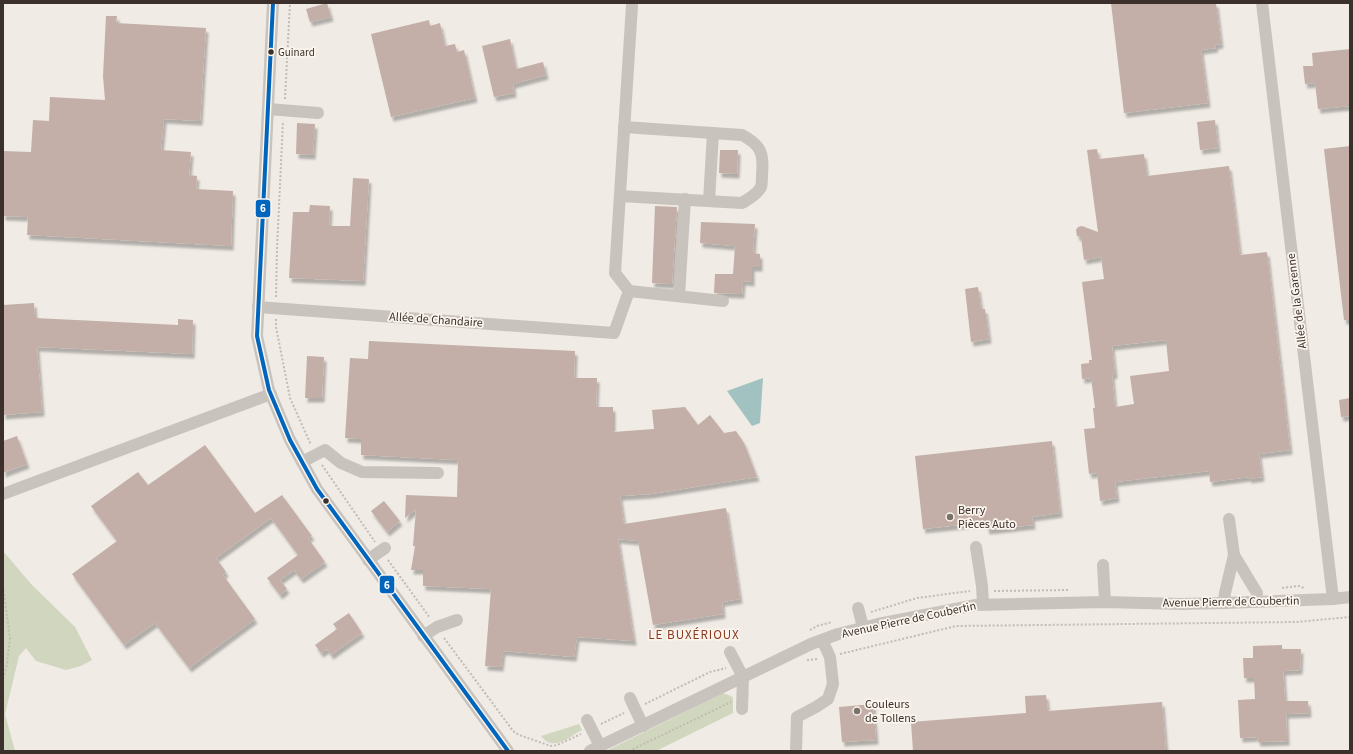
<svg xmlns="http://www.w3.org/2000/svg" width="1353" height="754" viewBox="0 0 1353 754" font-family="'Source Sans 3',sans-serif">
	<style>
		.green { fill: #d1d6bf }
		.water { fill: #a1c2c1 }
		.building { fill: #c3afa7; fill-rule: evenodd; filter: url(#shadow) }
		.lines { fill: none; stroke-linecap: round; stroke-linejoin: round }
		.path { stroke: #c2bbb6; stroke-width: 2; stroke-dasharray: 2 2; stroke-linecap: butt }
		.minor { stroke: #c9c3be; stroke-width: 12 }
		.bus-1-casing { stroke: #fbf5ee; stroke-width: 7 }
		.bus-1 { stroke: #0065bd; stroke-width: 4 }
		.bus-dot { fill: #3b302b; stroke: #fbf5ee; stroke-width: 1.5 }
		.poi-dot { fill: #7a716c; stroke: #fbf5ee; stroke-width: 1.5 }
		.labels { text-anchor: middle; dominant-baseline: central; stroke-width: 3.5; stroke-linejoin: round; paint-order: stroke }
		.bus-label { font-size: 11px; fill: #3b302b; stroke: #fbf5ee; text-anchor: start }
		.street-label { font-size: 12px; fill: #3b302b; stroke: #fbf5ee }
		.poi-label { font-size: 12px; fill: #3b302b; stroke: #fbf5ee; text-anchor: start }
		.neighbourhood-label { font-size: 13px; letter-spacing: 1px; fill: #8c3b22; stroke: #fbf5ee }
		.line-badge { stroke: #fbf5ee; stroke-width: 1.5 }
		.badge-label { font-size: 11px; text-anchor: middle; font-weight: bold; fill: #fff }
	</style>
	<defs>
		<filter id="shadow"><feDropShadow dx="2.5" dy="4.5" stdDeviation="1" flood-color="#0004"/></filter>
	</defs>
	<rect width="100%" height="100%" fill="#f0ebe5"/>
	<g class="green">
		<polygon points="3,551 31,584 75,627 92,660 81,666 66,670 36,661 26,648 19,656 5,714 15,751 3,751"/>
		<polygon points="723,693 731,696 733,698 733,713 656,751 606,751"/>
		<path d="M579 724 582 730C567 738 554 752 541 736Z"/>
	</g>
	<polygon class="water" points="763,378 760,423 752,426 727,391"/>
	<g class="building">
		<polygon points="327,3 331,17 310,22 306,9"/>
		<polygon points="1111,3 1216,3 1221,44 1215,45 1216,48 1201,50 1208,103 1124,113"/>
		<polygon points="106,16 117,16 116,23 206,28 200,121 164,119 161,150 191,152 189,175 197,176 196,189 233,191 231,246 27,235 28,217 3,216 3,151 31,152 33,120 49,121 50,97 105,100 103,76"/>
		<polygon points="429,20 430,26 440,23 445,46 455,44 457,52 464,50 475,98 391,117 371,34"/>
		<polygon points="510,39 516,69 543,62 546,75 513,84 514,93 494,97 482,46"/>
		<polygon points="1350,49 1350,106 1318,109 1315,83 1305,84 1303,66 1313,66 1312,53"/>
		<polygon points="1215,120 1218,148 1200,150 1197,122"/>
		<polygon points="297,123 315,124 313,155 296,154"/>
		<polygon points="1350,146 1350,320 1344,320 1324,149"/>
		<path d="M1097 149 1099 159 1144 154 1147 176 1229 166 1240 255 1267 252 1290 450 1259 454 1262 477 1249 479V477L1210 482 1209 471 1115 482 1117 498 1100 501 1097 473 1089 474 1084 429 1095 428 1093 408H1095L1091 378 1082 379 1081 364 1089 363V360H1092L1082 282 1104 279 1101 257 1084 260 1081 237 1077 236 1076 230 1078 227 1082 226 1098 232 1087 150ZM1166 340 1169 371 1130 376 1134 404 1115 407 1112 375 1115 374 1112 346Z"/>
		<polygon points="720,150 738,150 737,174 719,173"/>
		<polygon points="353,178 369,179 363,281 289,278 293,212 309,212 310,205 330,206 329,226 350,226"/>
		<polygon points="655,206 677,207 672,284 652,283"/>
		<polygon points="701,222 755,224 753,253 760,254 760,267 752,267 752,282 743,281 742,294 714,293 715,274 733,274 735,246 700,243"/>
		<polygon points="978,287 981,309 985,309 989,339 971,342 965,289"/>
		<polygon points="34,303 35,318 178,325 178,319 193,320 192,354 37,347 42,412 3,415 3,305"/>
		<polygon points="369,341 575,351 574,378 597,378 596,407 613,407 613,432 654,429 652,410 685,407 698,425 710,415 724,433 736,431 744,443 757,477 651,494 620,496 624,524 726,508 740,599 722,602 723,614 653,625 638,541 618,539 634,641 577,637 574,657 503,651 501,667 485,666 491,589 423,586 423,570 411,570 415,546 413,546 416,509 405,518 406,495 457,497 458,460 361,455 361,439 345,438 350,358 368,359"/>
		<polygon points="307,356 324,357 322,398 305,398"/>
		<polygon points="1350,398 1350,416 1341,417 1339,400"/>
		<polygon points="17,436 27,464 3,473 3,441"/>
		<polygon points="1052,441 1060,513 1032,517 1033,525 987,530 986,522 923,529 915,456"/>
		<polygon points="205,445 255,513 282,495 312,536 308,538 325,562 301,579 294,570 280,580 287,589 280,595 267,578 298,555 271,518 216,558 226,572 223,575 255,619 189,668 155,623 124,645 72,574 117,541 91,506 138,472 148,485"/>
		<polygon points="384,501 400,521 387,532 371,511"/>
		<polygon points="349,613 362,633 331,655 327,649 321,653 315,645 337,629 333,624"/>
		<polygon points="1282,645 1282,649 1301,649 1300,670 1283,671 1285,701 1308,701 1309,713 1286,714 1287,741 1258,742 1257,737 1240,738 1238,700 1255,699 1254,678 1244,678 1243,658 1253,658 1253,646"/>
		<polygon points="1046,695 1048,711 1162,702 1166,751 913,751 911,722 1026,713 1025,696"/>
		<polygon points="873,704 876,740 842,742 839,707"/>
	</g>
	<g class="lines">
		<g class="path">
			<polyline points="285,99 290,3"/>
			<polyline points="276,297 277,249 283,121"/>
			<polyline points="276,319 276,327 290,398 311,445"/>
			<polyline points="322,465 375,542"/>
			<polyline points="388,560 430,618"/>
			<polyline points="3,586 10,639 7,664 3,679"/>
			<polyline points="1282,588 1299,586 1304,588"/>
			<polyline points="994,591 1068,590"/>
			<polyline points="871,612 917,598 970,591"/>
			<polyline points="810,630 817,626 832,622"/>
			<polyline points="444,638 491,701 513,731 519,735 551,746 557,745 581,734"/>
			<polyline points="840,654 956,626 1296,622 1350,617"/>
			<polyline points="807,660 818,659"/>
			<polyline points="645,704 710,672 726,668"/>
			<polyline points="601,724 624,713"/>
			<polyline points="629,751 731,702"/>
		</g>
		<g class="minor">
			<polyline points="273,3 257,336 269,390 290,440 317,489 508,751"/>
			<polyline points="1262,3 1333,599"/>
			<polyline points="268,109 318,113"/>
			<path d="M620 196 742 203C748 199 757 195 761 187 762 184 762 179 762 175 764 153 761 145 742 135L624 127"/>
			<polyline points="709,201 713,133"/>
			<polyline points="629,291 723,301"/>
			<polyline points="679,296 685,199"/>
			<polyline points="258,307 614,333 629,291 615,273 632,5"/>
			<polyline points="302,462 325,450 341,463 362,472 438,473"/>
			<polyline points="3,494 271,394"/>
			<polyline points="976,547 982,586 983,604"/>
			<polyline points="1234,555 1257,593"/>
			<polyline points="368,560 385,548"/>
			<polyline points="1103,565 1105,602"/>
			<polyline points="1224,603 1225,593 1234,555 1229,519"/>
			<polyline points="858,608 863,627"/>
			<polyline points="423,636 437,627 457,620"/>
			<polyline points="730,652 743,677 742,709"/>
			<polyline points="630,698 643,726"/>
			<polyline points="587,720 600,746"/>
			<polyline points="590,751 811,644 838,634 878,624 976,605 1105,602 1181,604 1224,603 1333,599 1350,597"/>
			<polyline points="796,751 797,717 816,707 828,699 833,684 830,657 822,640"/>
		</g>
		<g class="bus-1-casing">
			<polyline id="bus-1" points="273,3 257,336 269,390 290,440 317,489 508,751"/>
		</g>
		<use href="#bus-1" class="bus-1"/>
	</g>
	<g class="bus-dot">
		<circle cx="271" cy="52" r="3.5"/>
		<circle cx="326" cy="501" r="3.5"/>
	</g>
	<g class="poi-dot">
		<circle cx="950" cy="517" r="4"/>
		<circle cx="857" cy="711" r="4"/>
	</g>
	<g class="labels">
		<g class="bus-label">
			<text x="278" y="52">Guinard</text>
		</g>
		<g class="street-label">
			<text transform="translate(1297 301) rotate(-97)">Allée de la Garenne</text>
			<text transform="translate(436 320) rotate(4)">Allée de Chandaire</text>
			<text transform="translate(1231 602) rotate(-1)">Avenue Pierre de Coubertin</text>
			<text transform="translate(909 620) rotate(-12)">Avenue Pierre de Coubertin</text>
		</g>
		<g class="poi-label">
			<text x="958" y="510">Berry<tspan x="958" dy="14">Pièces Auto</tspan></text>
			<text x="865" y="704">Couleurs<tspan x="865" dy="14">de Tollens</tspan></text>
		</g>
		<g class="neighbourhood-label">
			<text x="694" y="635">LE BUXÉRIOUX</text>
		</g>
	</g>
	<g class="line-badge">
		<rect x="255" y="199" width="16" height="19" rx="4" fill="#0065bd"/>
		<rect x="379" y="575" width="16" height="19" rx="4" fill="#0065bd"/>
	</g>
	<g class="badge-label">
		<text x="263" y="212">6</text>
		<text x="387" y="589">6</text>
	</g>
	<rect width="1353" height="754" fill="none" stroke="#3b302b" stroke-width="8"/>
</svg>
